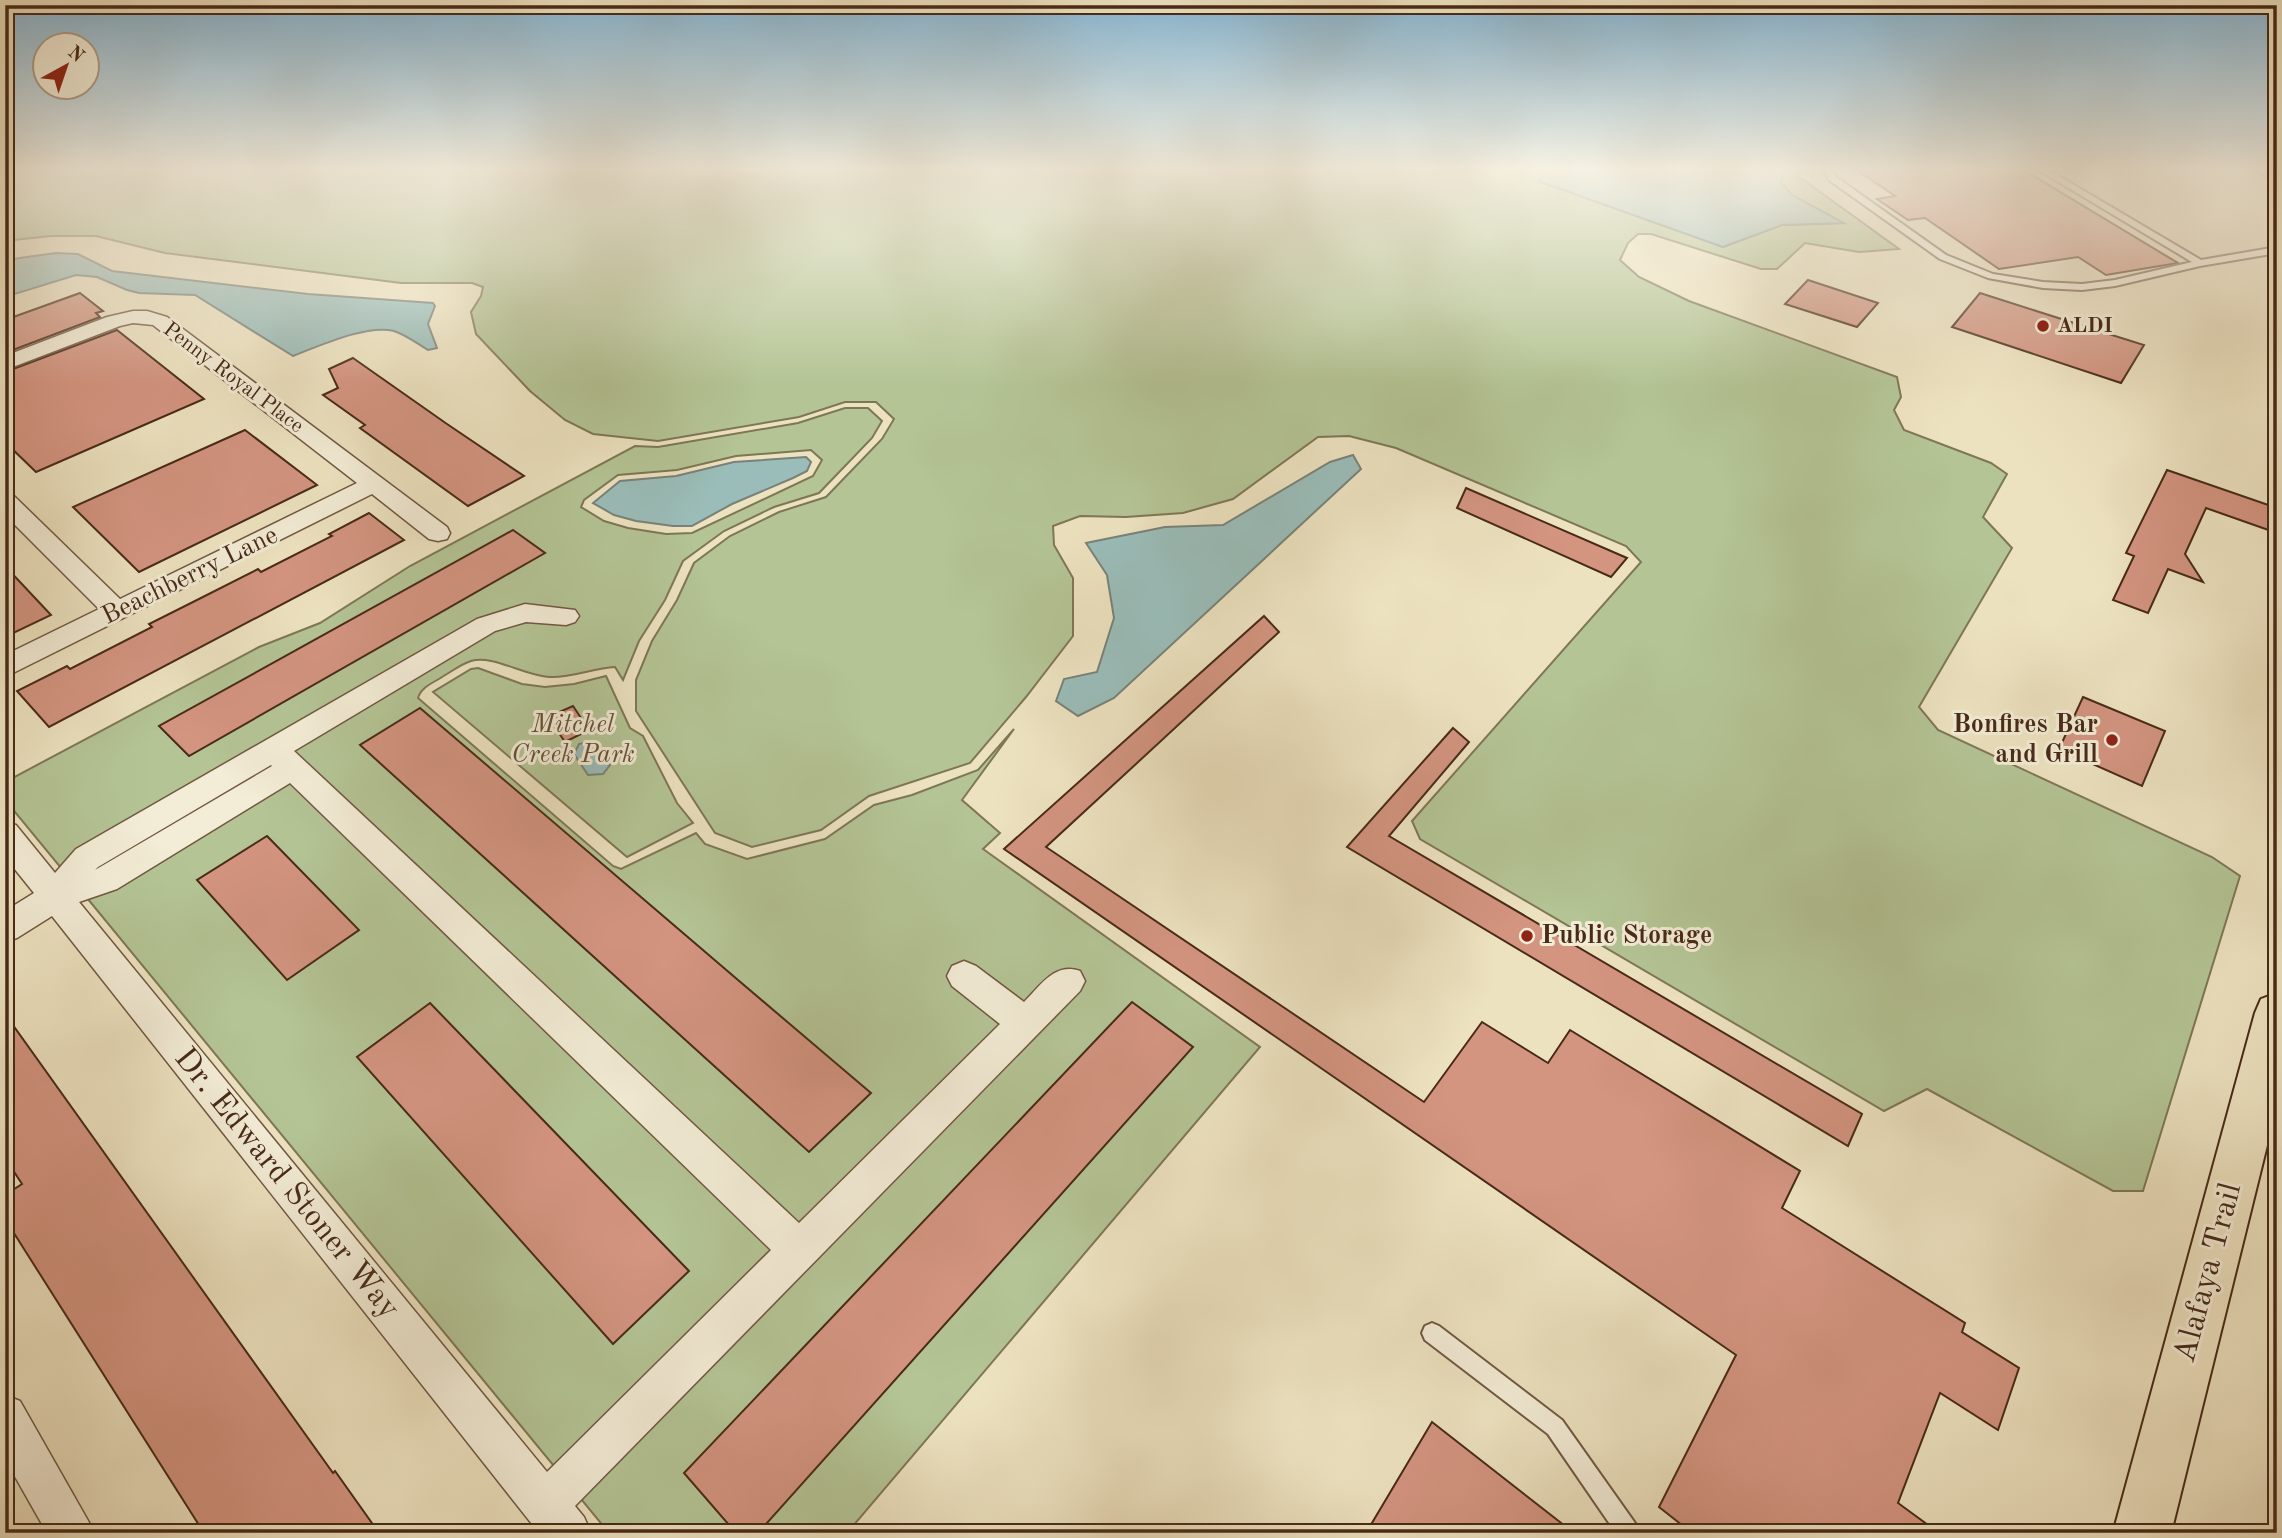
<svg xmlns="http://www.w3.org/2000/svg" width="2282" height="1538" viewBox="0 0 2282 1538" font-family="'Old Standard TT',serif">
	<style>
		.green { fill: #b4c495; stroke: #7e7756; stroke-width: 2; fill-rule: evenodd }
		.water { fill: #9abdb9; stroke: #798279; stroke-width: 2 }
		.building { fill: #d39480; stroke: #482a18; stroke-width: 2 }
		.lines { fill: none; stroke-linecap: round; stroke-linejoin: round }
		.lane-casing { stroke: #715842; stroke-width: 4 }
		.street-casing { stroke: #715842; stroke-width: 3 }
		.primary-casing { stroke: #482a18; stroke-width: 4 }
		.lane { fill: #f3ecd6; fill-rule: evenodd }
		.street { fill: #f3ecd6; fill-rule: evenodd }
		.primary { fill: #ede2c0; fill-rule: evenodd }
		.poi-dot { fill: #8f2418; stroke: #f3ecd6; stroke-width: 2.5 }
		.labels { text-anchor: middle; dominant-baseline: central; stroke-width: 6; stroke-linejoin: round; paint-order: stroke }
		.far-poi-label { font-size: 21px; font-weight: bold; fill: #482a18; stroke: #f3ecd6; text-anchor: start }
		.far-street-label { font-size: 21px; fill: #482a18; stroke: #f3ecd6 }
		.street-label { font-size: 26px; fill: #482a18; stroke: #f3ecd6 }
		.park-label { font-size: 26px; font-style: italic; fill: #635037; stroke: #f3ecd6 }
		.poi-label { font-size: 26px; font-weight: bold; fill: #482a18; stroke: #f3ecd6; text-anchor: end }
		.near-street-label { font-size: 32px; fill: #482a18; stroke: #f3ecd6 }
	</style>
	<rect width="100%" height="100%" fill="#ede2c0"/>
	<filter id="stains"><feTurbulence type="fractalNoise" baseFrequency=".00286" numOctaves="4"/><feColorMatrix values="0 0 0 0 .2 0 0 0 0 .09 0 0 0 0 .02 0 0 0 .5 -.17"/></filter>
	<radialGradient id="worn" r=".72"><stop offset=".6" stop-color="#630" stop-opacity="0"/><stop offset="1" stop-color="#630" stop-opacity=".3"/></radialGradient>
	<g class="green">
		<polygon points="5,169 1551,169 1538,181 1723,247 1782,225 1842,223 1792,195 1781,183 1784,169 1801,169 1798,176 1899,249 1859,252 1805,243 1777,269 1761,269 1651,234 1638,234 1628,243 1620,260 1639,277 1689,301 1897,377 1901,397 1894,410 1904,430 1991,463 2007,474 1983,517 2012,548 1919,707 1938,730 2212,857 2240,876 2143,1191 2113,1191 1927,1089 1884,1111 1420,839 1412,821 1641,562 1626,546 1396,448 1349,436 1318,437 1233,499 1183,513 1126,517 1080,516 1053,526 1054,545 1073,578 1073,636 1026,697 970,763 869,796 821,830 752,847 715,833 636,711 636,680 652,641 677,600 694,563 730,536 779,512 826,497 882,439 894,419 876,402 845,402 799,417 658,441 593,434 565,420 530,391 476,334 471,312 481,296 483,287 472,283 401,283 165,253 96,236 51,236 5,241"/>
		<path d="M845 408H868L882 421 872 438 819 493 774 507 724 531 683 561 665 600 639 641 623 680 615 667C593 668 572 678 550 677 524 676 492 654 471 661 461 664 451 672 442 677 433 683 421 687 418 698L613 866 621 869 696 833 705 844 747 859 825 839 874 805 912 795 978 770 1014 729 962 800 1000 833 983 849 1260 1047 847 1533H609L87 898 209 829 175 794 61 868 5 800V782L259 647 320 623 410 566 635 446 658 447 798 423ZM811 450 822 460 813 476 692 533 666 534 628 528 604 521 581 507 584 500 618 475 677 470 736 456Z"/>
		<polygon points="478,668 522,684 545,687 574,684 606,676 630,728 643,736 677,803 693,823 627,857 433,692 471,669"/>
	</g>
	<g class="water">
		<polygon points="1551,169 1784,169 1781,183 1792,195 1844,223 1782,225 1723,247 1538,181"/>
		<path d="M56 253 78 254 112 271 308 294 433 303 435 306 428 324 437 348 428 350C418 344 406 335 394 331 367 324 319 346 293 356L195 295 139 293 127 290 97 277 76 275 5 297V260Z"/>
		<polygon points="1353,455 1361,469 1114,698 1078,716 1056,701 1064,679 1097,672 1114,618 1107,575 1086,543 1165,527 1223,525 1330,462"/>
		<polygon points="806,457 811,462 807,471 793,478 732,504 692,526 673,526 636,521 614,515 593,503 620,481 676,476 734,462"/>
		<polygon points="587,742 596,743 609,762 610,765 603,774 588,775 574,754 579,744"/>
	</g>
	<g class="building">
		<polygon points="1855,169 2022,169 2178,263 2106,275 2078,257 1999,269 1925,218 1908,220 1877,199 1895,196"/>
		<polygon points="1808,280 1878,303 1857,327 1785,304"/>
		<polygon points="80,293 103,311 96,313 100,317 5,353 5,320"/>
		<polygon points="1980,293 2096,330 2144,345 2121,383 1952,327"/>
		<polygon points="117,330 204,399 36,472 5,442 5,372"/>
		<polygon points="353,358 447,424 524,476 468,506 360,428 365,425 323,395 338,388 329,369"/>
		<polygon points="245,430 317,485 139,572 73,507"/>
		<polygon points="2167,470 2277,508 2277,533 2206,508 2185,554 2203,582 2168,569 2148,613 2113,600 2134,556 2126,553"/>
		<polygon points="1466,488 1627,558 1611,577 1457,508"/>
		<polygon points="369,513 404,540 49,727 17,691 67,666 70,669 152,627 149,624 195,601 258,569 261,572 332,536 329,534"/>
		<polygon points="513,530 545,553 189,756 159,726"/>
		<polygon points="5,566 51,615 5,637"/>
		<polygon points="1264,616 1279,632 1046,847 1424,1102 1482,1022 1548,1063 1570,1030 1800,1171 1782,1208 1965,1323 1962,1332 2019,1368 1998,1430 1940,1393 1898,1503 1939,1533 1692,1533 1659,1507 1736,1355 1004,849"/>
		<polygon points="2083,697 2165,731 2142,786 2059,749"/>
		<polygon points="573,706 589,730 565,742 548,717"/>
		<polygon points="420,708 738,980 871,1093 809,1152 360,745"/>
		<polygon points="1453,728 1469,742 1389,836 1862,1114 1848,1146 1347,847"/>
		<polygon points="267,836 359,930 287,980 197,880"/>
		<polygon points="1132,1002 1193,1047 758,1533 736,1533 684,1473"/>
		<polygon points="430,1003 689,1271 613,1344 357,1057"/>
		<polygon points="5,1014 333,1473 335,1471 379,1533 204,1533 5,1219 5,1195 22,1184 5,1158"/>
		<polygon points="1432,1422 1574,1533 1366,1533"/>
	</g>
	<g class="lines">
		<g class="lane-casing">
			<g id="lane">
				<polygon points="1824,169 1832,169 1836,177 1946,255 1993,274 2043,282 2082,284 2115,280 2192,262 2037,169 2047,169 2201,260 2277,247 2277,253 2200,266 2115,286 2082,290 2043,288 1988,278 1940,259 1829,180"/>
				<polygon points="2253,169 2264,169 2277,176 2277,181"/>
				<polygon points="1432,1323 1439,1326 1562,1420 1642,1533 1616,1533 1548,1434 1425,1340 1422,1333 1425,1326"/>
			</g>
		</g>
		<g class="street-casing">
			<g id="street">
				<polygon points="133,311 147,311 167,317 447,527 450,533 447,539 438,541 429,539 372,494 5,677 5,655 99,609 5,515 5,494 14,496 120,599 357,483 153,325 133,323 120,326 5,370 5,356 107,317"/>
				<path d="M525 604 575 610 579 616 575 622 566 625 526 622 495 631 294 751 799 1223 1000 1024 952 986 947 976 952 966 964 961 976 966 1024 1002C1041 985 1055 962 1080 971L1085 981 1080 991 575 1506 584 1517 591 1533H539L52 916 17 938 5 942V911L34 893 5 857V822L16 825 55 873 76 849 477 619ZM271 765 272 766 95 870 98 867ZM290 783 771 1250 547 1472 79 902 117 889Z"/>
				<polygon points="5,1395 20,1401 95,1533 47,1533 5,1459"/>
			</g>
		</g>
		<g class="primary-casing">
			<polygon id="primary" points="2277,993 2277,1105 2171,1533 2113,1533 2255,1013 2261,999"/>
		</g>
		<use href="#lane" class="lane"/>
		<use href="#street" class="street"/>
		<use href="#primary" class="primary"/>
	</g>
	<linearGradient id="sky" x2="0" y2="1"><stop stop-color="#89b8d5"/><stop offset="0.44" stop-color="#f7f2e3"/><stop offset="1" stop-color="#f7f2e3" stop-opacity="0"/></linearGradient>
	<rect width="2282" height="384" fill="url(#sky)"/>
	<g class="poi-dot">
		<circle cx="2043" cy="326" r="7"/>
		<circle cx="2112" cy="740" r="7"/>
		<circle cx="1527" cy="936" r="7"/>
	</g>
	<g class="labels">
		<g class="far-poi-label">
			<text x="2057" y="326">ALDI</text>
		</g>
		<g class="far-street-label">
			<text transform="translate(233 378) rotate(37)">Penny Royal Place</text>
		</g>
		<g class="street-label">
			<text transform="translate(190 576) rotate(-26)">Beachberry Lane</text>
		</g>
		<g class="park-label">
			<text x="573" y="725">Mitchel<tspan x="573" dy="30">Creek Park</tspan></text>
		</g>
		<g class="poi-label">
			<text x="2098" y="725">Bonfires Bar<tspan x="2098" dy="30">and Grill</tspan></text>
			<text x="1541" y="936" text-anchor="start">Public Storage</text>
		</g>
		<g class="near-street-label">
			<text transform="translate(286 1184) rotate(51)">Dr. Edward Stoner Way</text>
			<text transform="translate(2209 1273) rotate(-75)">Alafaya Trail</text>
		</g>
	</g>
	<rect width="2282" height="1538" fill="none" stroke="#ede2c0" stroke-width="28"/>
	<rect x="7" y="7" width="2268" height="1524" fill="none" stroke="#482a18" stroke-width="3.5"/>
	<rect x="14" y="14" width="2254" height="1510" fill="none" stroke="#482a18" stroke-width="2"/>
	<g transform="translate(66 66) rotate(40)"><circle r="33" fill="#f3ecd6" stroke="#af9e8a" stroke-width="2"/>
	<path d="M0-5L12 26L0 18L-12 26Z" fill="#8f2418"/>
	<text y="-10" font-size="19" font-weight="bold" text-anchor="middle" fill="#482a18">N</text>
	</g>
	<rect width="100%" height="100%" filter="url(#stains)"/>
	<rect width="100%" height="100%" fill="url(#worn)"/>
</svg>
